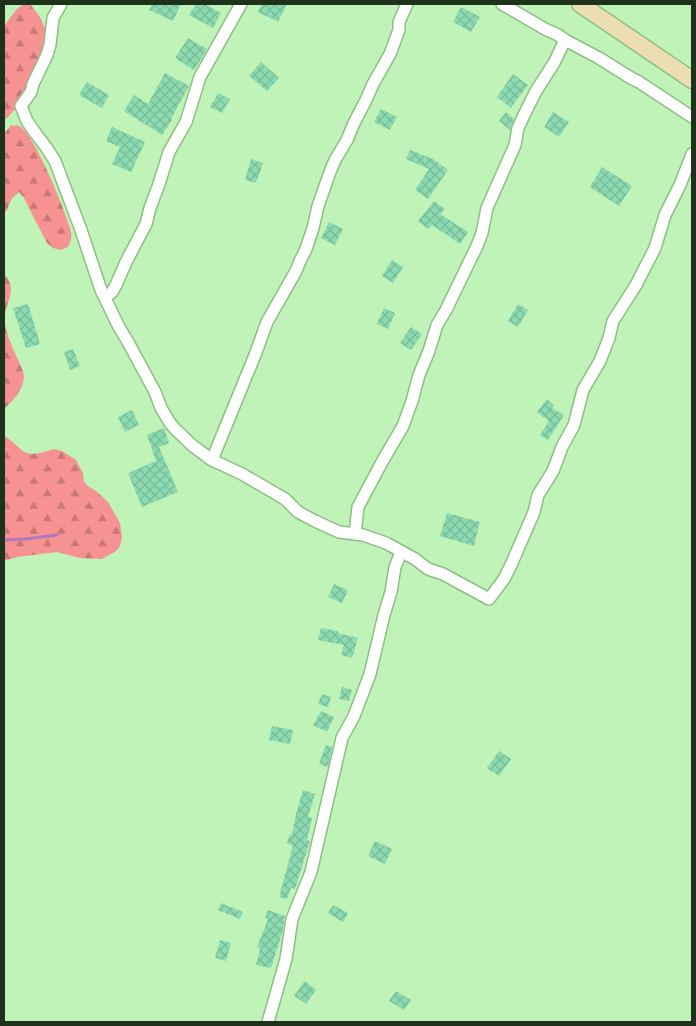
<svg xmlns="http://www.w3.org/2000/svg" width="696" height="1026" viewBox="0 0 696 1026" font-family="'Alegreya Sans',sans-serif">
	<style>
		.forest { fill: url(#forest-firs) }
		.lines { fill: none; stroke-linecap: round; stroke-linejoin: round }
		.stream { stroke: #b277be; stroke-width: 3 }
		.building { fill: url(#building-cross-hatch) }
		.street-casing { stroke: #8dbe84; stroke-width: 14 }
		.secondary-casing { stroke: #8dbe84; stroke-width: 19 }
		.street { stroke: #fff; stroke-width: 11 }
		.secondary { stroke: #edddb5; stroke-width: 16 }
	</style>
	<defs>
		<pattern id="forest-firs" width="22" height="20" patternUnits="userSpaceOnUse" patternTransform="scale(1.25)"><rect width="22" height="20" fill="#f69292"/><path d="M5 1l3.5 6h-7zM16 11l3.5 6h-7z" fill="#c77876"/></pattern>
		<pattern id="building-cross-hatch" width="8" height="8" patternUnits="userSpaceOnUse" patternTransform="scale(1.25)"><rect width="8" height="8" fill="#8cdab1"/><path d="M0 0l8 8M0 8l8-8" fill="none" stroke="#78bc98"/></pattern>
	</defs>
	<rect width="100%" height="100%" fill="#c0f3b7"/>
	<g class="forest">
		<polygon points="30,4 40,17 47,33 47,50 23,101 4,121 4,26 16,10 22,5"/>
		<path d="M11 125C14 126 17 125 19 126 33 131 68 216 71 232 72 238 71 241 68 247L61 250 53 248 47 243 35 220 24 198 19 192 12 198 6 212H4V134Z"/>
		<path d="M4 274C20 291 3 303 5 322 6 336 14 350 19 362 21 367 24 372 24 377 23 390 13 401 4 409Z"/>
		<polygon points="4,435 24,452 31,454 40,453 54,449 62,451 76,460 83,473 84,482 89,487 96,491 108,502 120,523 122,538 120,546 116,551 102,559 80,558 57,552 18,557 4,561"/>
	</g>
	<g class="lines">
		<polyline class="stream" points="4,540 25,539 57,535"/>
	</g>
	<g class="building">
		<polygon points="152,4 181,4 173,21 149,10"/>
		<polygon points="196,4 205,4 221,13 213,28 189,15"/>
		<polygon points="262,4 287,4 278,22 258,12"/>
		<polygon points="461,7 480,17 471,32 453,22"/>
		<polygon points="188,38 207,49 194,70 175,58"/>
		<polygon points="261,62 279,78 267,91 249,76"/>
		<polygon points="165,73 189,86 171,119 172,120 162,135 124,111 134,95 148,104"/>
		<polygon points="513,74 528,85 511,108 497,97"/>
		<polygon points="87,82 109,95 102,108 79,95"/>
		<polygon points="218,93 230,99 222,113 210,107"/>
		<polygon points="381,109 397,117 390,130 374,122"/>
		<polygon points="506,112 514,119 510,130 499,121"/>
		<polygon points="553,112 569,122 559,137 544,127"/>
		<polygon points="112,127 145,142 131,172 112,164 120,147 106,141"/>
		<polygon points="410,150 433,159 448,170 428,199 415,190 429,169 406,159"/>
		<polygon points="251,159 263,163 256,183 245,180"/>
		<polygon points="602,167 632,186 619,206 590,187"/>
		<polygon points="434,201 445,209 440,214 468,232 460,244 432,225 428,229 418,221"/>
		<polygon points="329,222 343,229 335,245 321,238"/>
		<polygon points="392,260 403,267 393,283 382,276"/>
		<polygon points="28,304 40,344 26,348 13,308"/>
		<polygon points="518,304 528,310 518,327 508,321"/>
		<polygon points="384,308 395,313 388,329 377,324"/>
		<polygon points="411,327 422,334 411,350 400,343"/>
		<polygon points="73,349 80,366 70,370 64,352"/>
		<polygon points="547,399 554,405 552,408 564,415 548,440 540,435 549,421 537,412"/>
		<polygon points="132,410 139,425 125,432 118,417"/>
		<polygon points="164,428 169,443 159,447 178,492 142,507 128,473 156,461 147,435"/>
		<polygon points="447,513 480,522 474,546 440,536"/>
		<polygon points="334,584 348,590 342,603 328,597"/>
		<polygon points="321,628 338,631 338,633 358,638 352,658 341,655 344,645 318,640"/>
		<polygon points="342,687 352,690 349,701 339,699"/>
		<polygon points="322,694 331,697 328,707 318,704"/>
		<polygon points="321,711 334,717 327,732 313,725"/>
		<polygon points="272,726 293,730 290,744 269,740"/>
		<polygon points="326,745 332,747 328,767 319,764"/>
		<polygon points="499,751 511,759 499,776 487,768"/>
		<polygon points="303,790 315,794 308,817 312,818 307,840 310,841 295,889 291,888 287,899 279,897 293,846 287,843 290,834 292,835 296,814"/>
		<polygon points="375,841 392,849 385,864 368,856"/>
		<polygon points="221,903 243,912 240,919 218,910"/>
		<polygon points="333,905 348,913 343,922 328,913"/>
		<polygon points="268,910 285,916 282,933 271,968 256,965 260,948 257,947 268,919 265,918"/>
		<polygon points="220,940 231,943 226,961 215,958"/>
		<polygon points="305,981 316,990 306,1004 294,996"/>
		<polygon points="396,991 411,1000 404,1010 389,1001"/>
	</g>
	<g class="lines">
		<g class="street-casing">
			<g id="street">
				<polyline points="61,4 53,18 50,45 47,55 33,84 31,92 21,106 27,121 36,134 46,147 55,161 81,230 101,290 119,327 128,342 155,392 161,408 170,423 175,429 193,446 212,460 242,474 285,499 298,512 315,521 339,532 363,535 386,543 415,559 428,569 443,574 489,599 504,579 511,565 534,512 538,495 553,471 562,447 574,425 583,390 600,361 609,338 613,321 636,285 655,248 665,215 680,185 692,154"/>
				<polyline points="502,4 545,29 558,35 565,40 599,58 631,78 639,82 692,117"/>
				<polyline points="106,297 112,292 116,285 126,262 146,224 150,208 159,184 169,152 186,122 200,77 241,4"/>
				<polyline points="212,460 255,355 267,322 296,271 300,261 306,249 313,228 318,206 330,172 335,160 347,140 354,123 366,100 373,84 390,54 399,30 399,22 407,4"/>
				<polyline points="355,534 358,507 382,462 403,426 412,401 419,375 429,351 437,325 446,310 477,246 482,233 487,208 515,145 518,128 525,113 536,91 554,63 565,40"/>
				<polyline points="268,1022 286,959 292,919 311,872 342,738 354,716 370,674 384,615 391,592 395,567 401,552"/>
			</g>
		</g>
		<g class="secondary-casing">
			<polyline id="secondary" points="580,4 692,80"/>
		</g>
		<use href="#street" class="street"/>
		<use href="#secondary" class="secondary"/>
	</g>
	<rect width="696" height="1026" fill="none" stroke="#1e321b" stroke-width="10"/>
</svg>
